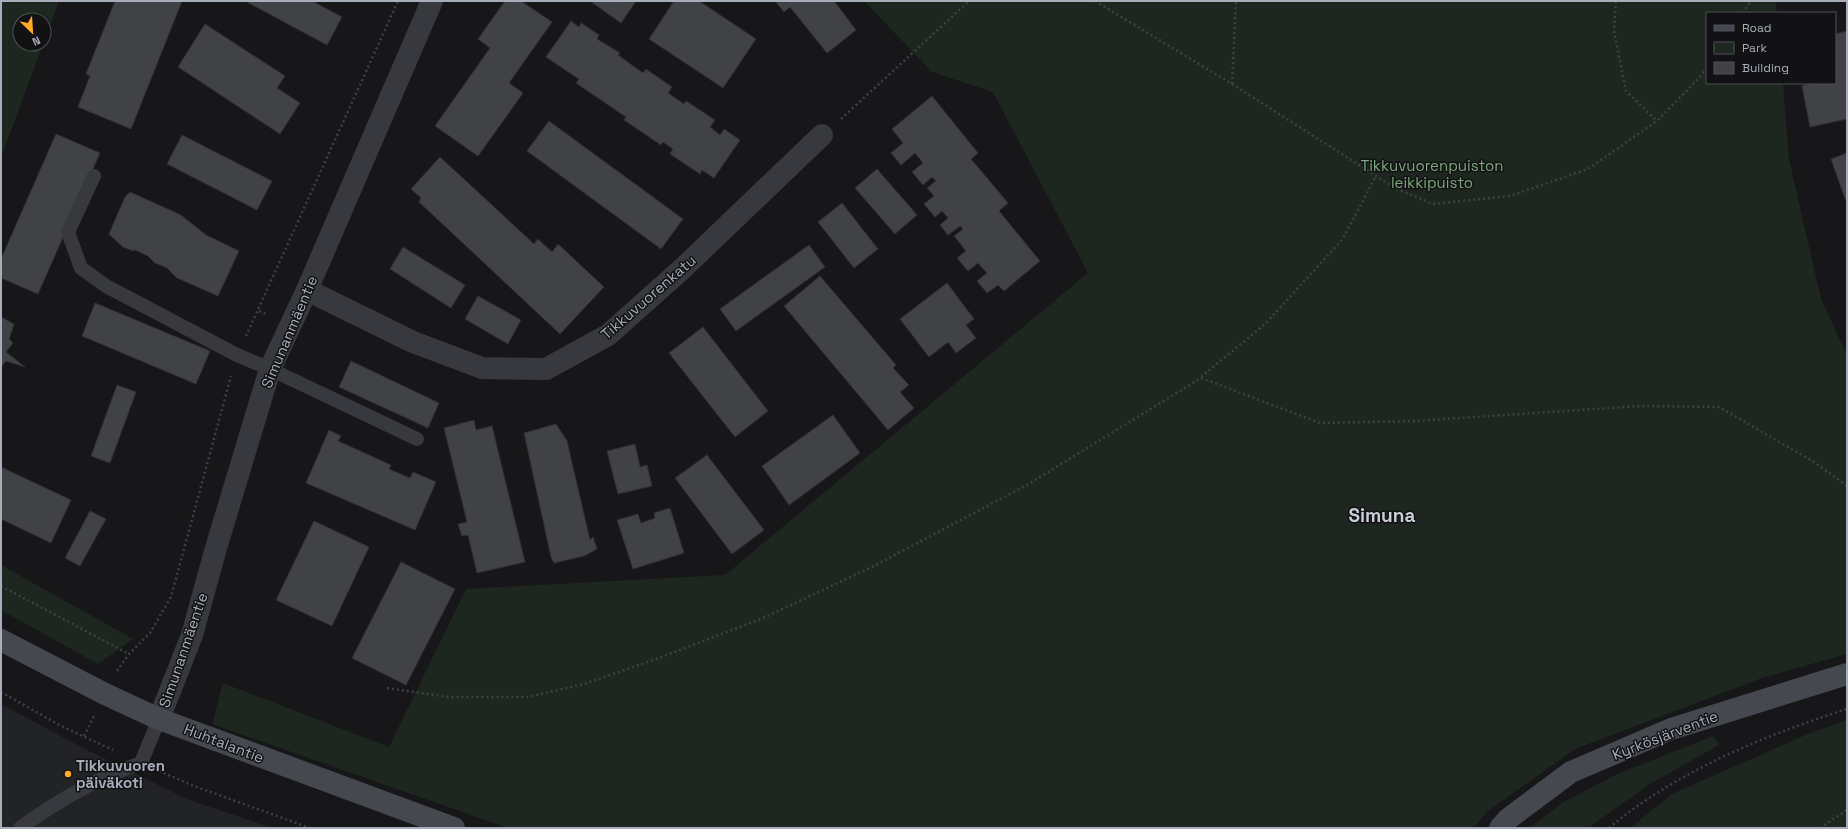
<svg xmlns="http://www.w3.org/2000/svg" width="1848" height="829" viewBox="0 0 1848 829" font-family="'Space Grotesk',sans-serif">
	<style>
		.built { fill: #222326 }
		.green { fill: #1e271f }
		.building { fill: #404246; stroke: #303135 }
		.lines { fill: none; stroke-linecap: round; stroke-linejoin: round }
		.path { stroke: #3d4045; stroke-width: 2.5; stroke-dasharray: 2 3; stroke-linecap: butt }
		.lane { stroke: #37393e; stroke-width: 14 }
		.street { stroke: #37393e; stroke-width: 22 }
		.secondary { stroke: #45484f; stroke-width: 22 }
		.poi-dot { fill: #ffab28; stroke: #121214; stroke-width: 1.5 }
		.labels { text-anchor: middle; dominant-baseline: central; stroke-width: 3; stroke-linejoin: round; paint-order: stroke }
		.park-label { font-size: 15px; fill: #7da77d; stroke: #121214 }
		.street-label { font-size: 15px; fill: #a7aeba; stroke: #121214 }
		.poi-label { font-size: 15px; font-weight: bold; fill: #a7aeba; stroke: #121214; text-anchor: start }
		.district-label { font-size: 19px; font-weight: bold; fill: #c9cdd6; stroke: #121214 }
	</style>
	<rect width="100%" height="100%" fill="#171719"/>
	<polygon class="built" points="1,704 83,748 187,799 272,828 1,828"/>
	<g class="green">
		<polygon points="1,1 59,1 44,42 44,20 20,20 20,44 43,44 1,158"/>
		<polygon points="864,1 1776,1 1777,13 1707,13 1707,83 1783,83 1789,159 1821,299 1847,355 1847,654 1762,678 1575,749 1488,811 1473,828 508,828 212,724 223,683 389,747 466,589 725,575 1088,273 993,92 932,72"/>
		<polygon points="1,565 133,639 98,664 1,610"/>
		<polygon points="1847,720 1847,828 1630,828 1672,794 1808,734"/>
		<polygon points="1713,736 1719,745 1650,784 1588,828 1529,828 1562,803 1615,775"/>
	</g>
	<g class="building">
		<polygon points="115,1 182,1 131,129 78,107 90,76 86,74"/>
		<polygon points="245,1 312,1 342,17 327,45"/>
		<polygon points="505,1 521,1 552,22 509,83 523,93 478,156 435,126 490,48 478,39"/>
		<polygon points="590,1 636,1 621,23"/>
		<polygon points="674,1 699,1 756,39 723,88 649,39"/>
		<polygon points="775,1 834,1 856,30 827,53 790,7 784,12"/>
		<polygon points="571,21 579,27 581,23 599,35 597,39 620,53 618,55 643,73 646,69 672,87 668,93 684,104 686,101 715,120 710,127 720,135 724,129 740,140 714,178 702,170 700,174 670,154 673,149 663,142 661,145 624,120 626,117 576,83 579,79 546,57"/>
		<polygon points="205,24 285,76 277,88 300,103 280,134 178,67"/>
		<polygon points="1847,31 1847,119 1810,127 1802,86 1812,83 1835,83 1835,34"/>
		<polygon points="932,96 978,153 971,159 1008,203 999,211 1040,261 1004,291 998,285 987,293 977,281 987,273 978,263 968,271 957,258 966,251 954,236 963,229 960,226 948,235 940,225 948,218 942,211 935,217 924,204 934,196 927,188 936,181 932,177 923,185 912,172 923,163 915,153 901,165 891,153 903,143 892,129"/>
		<polygon points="549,121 683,219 661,249 527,151"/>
		<polygon points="56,134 100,153 38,294 1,278 1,259"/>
		<polygon points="182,135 272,181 257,210 167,164"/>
		<polygon points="1847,153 1847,204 1831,159"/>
		<polygon points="440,157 534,244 538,239 552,252 558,244 604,287 560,334 419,202 421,198 411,189"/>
		<polygon points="877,169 917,215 895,234 855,188"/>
		<polygon points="130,192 181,215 206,235 239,251 218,296 177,278 167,268 155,263 148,256 135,250 133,251 123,247 109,234 125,197"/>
		<polygon points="842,203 878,249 854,268 818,222"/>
		<polygon points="809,245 825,267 736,331 720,309"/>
		<polygon points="403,247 465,285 451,308 390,269"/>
		<polygon points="820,276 896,365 893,368 909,385 900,392 914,408 888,430 784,306"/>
		<polygon points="947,283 974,319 966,325 976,338 956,353 948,342 929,357 900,319"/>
		<polygon points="478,296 521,320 508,344 465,319"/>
		<polygon points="95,303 210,351 196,384 82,336"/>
		<polygon points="1,317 14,324 9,339 13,343 6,352 25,367 6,361 1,367"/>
		<polygon points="703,327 768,411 735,437 669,353"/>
		<polygon points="351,361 439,403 428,428 339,387"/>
		<polygon points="117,385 136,392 110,463 91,456"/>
		<polygon points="833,415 860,453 789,505 762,466"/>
		<polygon points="474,420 476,430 492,426 525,562 477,573 468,535 462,536 458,524 467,522 444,428"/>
		<polygon points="556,424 567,441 590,540 593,537 597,549 584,556 554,563 551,557 524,433"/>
		<polygon points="329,430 341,436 338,441 391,465 389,469 410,478 413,472 436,482 415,530 306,483"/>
		<polygon points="635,444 640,467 647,465 652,486 618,494 607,451"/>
		<polygon points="707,455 764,530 732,554 675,478"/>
		<polygon points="1,467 71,500 51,543 1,519"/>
		<polygon points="670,508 684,553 633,569 617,520 638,514 641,523 655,518 654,513"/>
		<polygon points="90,511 106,519 80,566 65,558"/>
		<polygon points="314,521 369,547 332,626 276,600"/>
		<polygon points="401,562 455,589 406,685 352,658"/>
	</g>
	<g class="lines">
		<g class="path">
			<polyline points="1095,1 1232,84 1395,188 1433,204 1510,196 1588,169 1657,121 1700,77 1707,67"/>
			<polyline points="1616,1 1614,31 1626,91 1657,121"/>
			<polyline points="1743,13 1751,1"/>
			<polyline points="1232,84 1236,1"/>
			<polyline points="841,119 969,1"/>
			<polyline points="259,311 268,315"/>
			<polyline points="246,336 398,1"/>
			<polyline points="1201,377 1265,324 1342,240 1376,176"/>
			<polyline points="1,586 129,654"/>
			<polyline points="117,671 129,654 150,633 171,597 231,376"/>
			<polyline points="387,688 448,697 528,697 584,684 659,658 763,618 872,567 1027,485 1201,378 1320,423 1415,421 1640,406 1719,407 1814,462 1847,486"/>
			<polyline points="1,692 61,726 113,750"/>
			<polyline points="84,736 94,716"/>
			<polyline points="159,771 194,786 310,828"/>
			<path d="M1609 828C1677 771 1763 736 1847 709"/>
			<polyline points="1820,828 1847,810"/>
		</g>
		<g class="lane">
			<polyline points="94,176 68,232 81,268 106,286 237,355 270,369 417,439"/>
			<path d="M20 828C59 800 95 779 141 763L159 719"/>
		</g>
		<g class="street">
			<polyline points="307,290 413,342 482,368 546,369 608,335 682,269 822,135"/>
			<polyline points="159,719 192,635 216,548 270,369 307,290 432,1"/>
		</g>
		<g class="secondary">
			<polyline points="1,640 105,694 159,719 454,828"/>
			<polyline points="1500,828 1508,819 1571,772 1671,729 1847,674"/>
		</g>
	</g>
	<circle class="poi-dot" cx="68" cy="774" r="4"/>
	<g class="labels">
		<g class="park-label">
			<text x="1432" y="165">Tikkuvuorenpuiston<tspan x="1432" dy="17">leikkipuisto</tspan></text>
		</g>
		<g class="street-label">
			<text transform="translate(648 297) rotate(-41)">Tikkuvuorenkatu</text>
			<text transform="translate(289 332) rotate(-67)">Simunanmäentie</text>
			<text transform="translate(183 650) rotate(-71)">Simunanmäentie</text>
			<text transform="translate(1665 735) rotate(-21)">Kyrkösjärventie</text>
			<text transform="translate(224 743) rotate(21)">Huhtalantie</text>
		</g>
		<g class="poi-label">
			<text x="76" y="765">Tikkuvuoren<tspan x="76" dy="17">päiväkoti</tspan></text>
		</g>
		<g class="district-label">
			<text x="1382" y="515">Simuna</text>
		</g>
	</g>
	<rect width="1848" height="829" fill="none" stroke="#a7aeba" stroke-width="4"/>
	<rect x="1706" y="12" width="130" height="72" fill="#121214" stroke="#4e5056"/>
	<rect x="1714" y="25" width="20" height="6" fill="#45484f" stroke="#4e5056"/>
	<text x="1742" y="32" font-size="12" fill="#a7aeba">Road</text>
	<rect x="1714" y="42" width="20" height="12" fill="#1e271f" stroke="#4e5056"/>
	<text x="1742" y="52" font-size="12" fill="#a7aeba">Park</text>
	<rect x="1714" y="62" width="20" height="12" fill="#404246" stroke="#4e5056"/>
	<text x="1742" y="72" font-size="12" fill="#a7aeba">Building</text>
	<g transform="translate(32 32) rotate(155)"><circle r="19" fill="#121214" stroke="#4e5056"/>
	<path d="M0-3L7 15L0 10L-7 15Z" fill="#ffab28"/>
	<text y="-6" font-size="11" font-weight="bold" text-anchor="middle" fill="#a7aeba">N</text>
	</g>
</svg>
